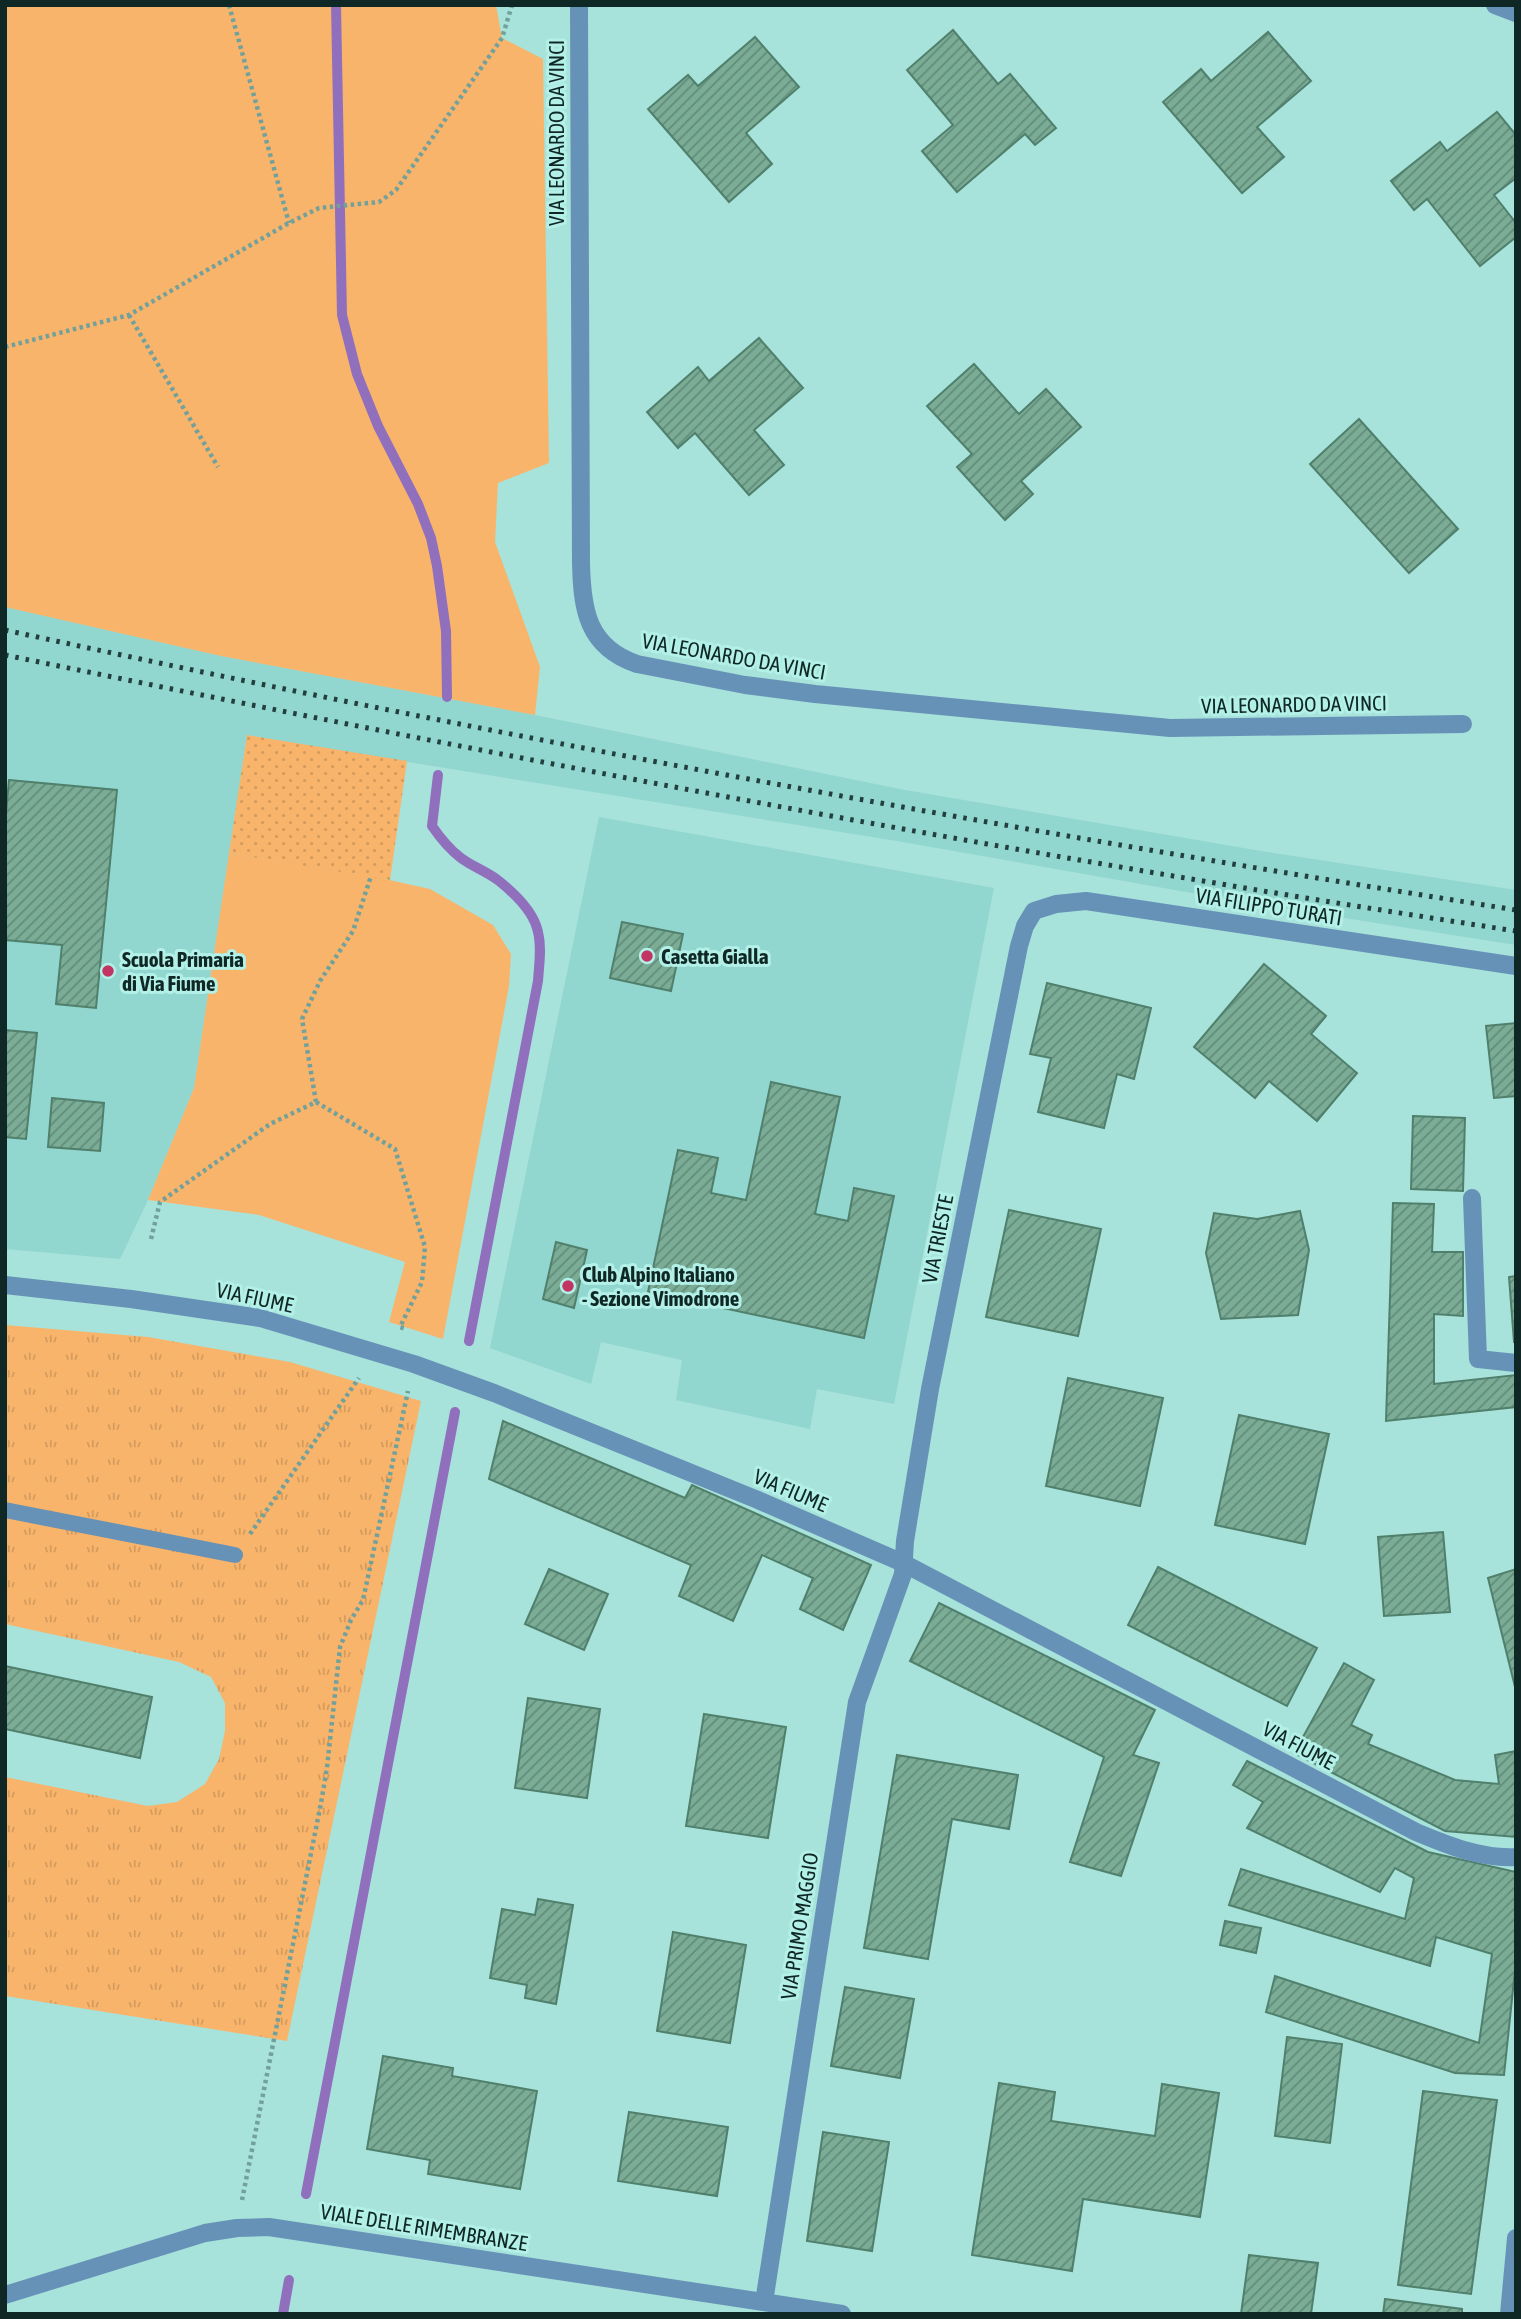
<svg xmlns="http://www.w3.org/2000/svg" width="1521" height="2319" viewBox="0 0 1521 2319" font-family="'Asap Condensed',sans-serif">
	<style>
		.built { fill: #91d6cf }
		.grass { fill: url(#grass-tufts) }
		.park { fill: #f9b46b }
		.garden { fill: url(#garden-dots) }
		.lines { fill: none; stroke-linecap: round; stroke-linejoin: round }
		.stream { stroke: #9070bd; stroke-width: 10 }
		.building { fill: url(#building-hatch); stroke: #50806c; stroke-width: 2 }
		.path { stroke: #72a19c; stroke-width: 4.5; stroke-dasharray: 3.5 3.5; stroke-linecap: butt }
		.lane { stroke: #6792b7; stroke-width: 16 }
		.street { stroke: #6792b7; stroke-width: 18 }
		.rail { stroke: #233f3d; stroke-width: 5; stroke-dasharray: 3.5 7; stroke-linecap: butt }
		.poi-dot { fill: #c23461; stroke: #b3f0e8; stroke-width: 2.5 }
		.labels { text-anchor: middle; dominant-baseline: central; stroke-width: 6; stroke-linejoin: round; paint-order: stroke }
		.street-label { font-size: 21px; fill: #0f2725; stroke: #b3f0e8 }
		.poi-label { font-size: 21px; font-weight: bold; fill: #0f2725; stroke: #b3f0e8; text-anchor: start }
	</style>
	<defs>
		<pattern id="grass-tufts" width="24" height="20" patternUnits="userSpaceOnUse" patternTransform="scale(1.75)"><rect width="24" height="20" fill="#f9b46b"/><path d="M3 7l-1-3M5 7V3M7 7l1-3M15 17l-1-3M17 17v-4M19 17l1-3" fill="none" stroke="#d49b5d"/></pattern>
		<pattern id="garden-dots" width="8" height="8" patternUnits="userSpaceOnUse" patternTransform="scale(1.75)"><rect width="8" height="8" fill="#f9b46b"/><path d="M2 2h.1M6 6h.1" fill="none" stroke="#d49b5d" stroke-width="1.8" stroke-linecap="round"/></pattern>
		<pattern id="building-hatch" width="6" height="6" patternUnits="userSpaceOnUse" patternTransform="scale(1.75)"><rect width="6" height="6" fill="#7aac96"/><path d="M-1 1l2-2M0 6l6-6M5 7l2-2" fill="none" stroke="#628c7a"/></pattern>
	</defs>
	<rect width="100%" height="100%" fill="#a7e2db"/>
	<g class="built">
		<polygon points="5,607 221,656 535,715 905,790 1261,851 1516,890 1516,945 1249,903 897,841 247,736 194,1088 148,1200 120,1259 5,1249"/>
		<polygon points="599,817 994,888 894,1404 817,1389 810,1429 676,1400 682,1360 601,1342 591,1384 490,1348"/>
	</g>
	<polygon class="grass" points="5,1325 148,1337 290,1362 421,1401 287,2041 5,1996 5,1777 148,1806 177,1802 205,1784 219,1759 225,1731 225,1703 211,1677 179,1662 5,1624"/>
	<g class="park">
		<polygon points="5,5 496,5 502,38 543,59 549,463 498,483 495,542 540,667 535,715 221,656 5,607"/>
		<polygon points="229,853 371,876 430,889 493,925 511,954 509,986 443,1339 389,1322 405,1262 259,1215 148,1200 194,1088"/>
	</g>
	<polygon class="garden" points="247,735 407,761 390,880 229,853"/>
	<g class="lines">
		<g class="stream">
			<polyline points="336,5 342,315 357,374 378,426 418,504 431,538 437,566 446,631 447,697"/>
			<path d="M438 775 432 826C441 839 449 849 461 858 473 867 488 872 499 881 514 893 534 912 538 932 542 948 539 965 538 981L469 1341"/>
			<polyline points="306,2194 455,1412"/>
			<polyline points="283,2314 289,2280"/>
		</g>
	</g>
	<g class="building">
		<polygon points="953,30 998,84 1010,74 1056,128 1035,145 1025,134 957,192 922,151 953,125 907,70"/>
		<polygon points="1268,32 1311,81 1257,127 1284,157 1242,193 1163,102 1201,69 1211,81"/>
		<polygon points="755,37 799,87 746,133 772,164 729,202 648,109 688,75 698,86"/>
		<polygon points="1497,112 1516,135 1516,178 1494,195 1516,223 1516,237 1480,266 1427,199 1414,210 1391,181 1440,142 1447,151"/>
		<polygon points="759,338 803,388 754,430 784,465 749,495 695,433 678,448 647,412 698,367 709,381"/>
		<polygon points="974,364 1019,414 1046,389 1081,427 1021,481 1033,494 1005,520 957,467 972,454 927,406"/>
		<polygon points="1359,419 1458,529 1409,573 1310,464"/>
		<polygon points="9,780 117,790 96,1008 56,1004 62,945 5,940 5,824"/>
		<polygon points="622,922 683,934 671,991 610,978"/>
		<polygon points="1264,964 1326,1016 1311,1034 1357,1073 1317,1121 1269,1081 1255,1098 1194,1047"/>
		<polygon points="1047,983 1151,1008 1134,1079 1117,1074 1104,1128 1038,1112 1051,1058 1030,1054"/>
		<polygon points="1516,1023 1516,1096 1494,1098 1486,1026"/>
		<polygon points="5,1030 37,1033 26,1139 5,1137"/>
		<polygon points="771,1082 840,1097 815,1214 848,1221 854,1188 894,1196 864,1338 648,1292 678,1150 718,1158 711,1193 746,1200"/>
		<polygon points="52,1098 104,1103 100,1151 48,1147"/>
		<polygon points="1413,1116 1465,1118 1463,1191 1411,1189"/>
		<polygon points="1393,1203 1434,1204 1432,1252 1463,1252 1463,1316 1434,1314 1434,1384 1516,1375 1516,1407 1386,1421"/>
		<polygon points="1009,1210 1101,1229 1078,1336 986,1317"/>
		<polygon points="1300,1211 1309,1250 1298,1315 1221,1319 1206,1253 1214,1213 1257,1219"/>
		<polygon points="556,1242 587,1250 574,1308 543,1299"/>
		<polygon points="1516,1276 1516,1342 1514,1342 1509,1277"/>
		<polygon points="1068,1378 1163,1398 1140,1506 1046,1486"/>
		<polygon points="1239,1415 1329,1434 1305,1544 1215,1525"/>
		<polygon points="503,1421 685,1498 692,1485 871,1565 843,1630 800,1609 813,1578 762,1555 733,1621 679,1596 691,1565 489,1479"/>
		<polygon points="1443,1532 1450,1612 1384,1616 1378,1537"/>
		<polygon points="1158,1567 1317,1648 1287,1706 1128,1625"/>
		<polygon points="549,1569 608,1594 584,1650 525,1624"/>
		<polygon points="1516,1569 1516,1691 1488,1578"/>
		<polygon points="939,1603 1155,1710 1133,1755 1159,1763 1121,1876 1070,1862 1104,1757 910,1661"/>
		<polygon points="1344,1663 1374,1680 1351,1725 1372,1735 1368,1744 1455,1780 1499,1784 1495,1755 1516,1751 1516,1837 1445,1831 1294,1753"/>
		<polygon points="5,1666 152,1697 140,1758 5,1729"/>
		<polygon points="528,1698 600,1709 587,1798 515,1788"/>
		<polygon points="704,1714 786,1727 768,1838 686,1826"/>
		<polygon points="897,1755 1018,1775 1009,1829 952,1819 928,1959 864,1948"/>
		<polygon points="1247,1761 1428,1852 1516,1872 1516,1961 1504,2075 1455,2073 1266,2012 1275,1976 1479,2043 1492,1954 1436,1937 1430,1966 1229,1905 1241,1869 1405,1919 1414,1878 1395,1868 1380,1892 1247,1828 1263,1802 1233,1785"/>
		<polygon points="538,1899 573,1905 556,2004 525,1998 527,1985 490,1978 502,1909 535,1915"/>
		<polygon points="1225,1921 1261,1928 1256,1953 1220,1945"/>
		<polygon points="673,1932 746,1945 730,2043 657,2031"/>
		<polygon points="845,1987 914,1999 900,2078 831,2066"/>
		<polygon points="1287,2037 1342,2044 1330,2143 1275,2136"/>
		<polygon points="383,2056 453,2068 452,2076 537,2091 520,2189 428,2174 430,2160 367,2149"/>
		<polygon points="999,2083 1055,2092 1051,2121 1155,2136 1162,2084 1219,2093 1200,2217 1083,2199 1072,2271 972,2255"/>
		<polygon points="1423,2091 1497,2100 1471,2294 1398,2285"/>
		<polygon points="629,2112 728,2127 717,2196 618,2181"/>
		<polygon points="823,2132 889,2142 872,2251 807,2241"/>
		<polygon points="1249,2255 1318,2263 1311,2314 1241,2314"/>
		<polygon points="1385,2299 1462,2309 1462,2314 1383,2314"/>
	</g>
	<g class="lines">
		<g class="path">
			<polyline points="229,5 289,223"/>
			<polyline points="129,315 218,467"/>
			<polyline points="5,347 129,315 289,223 319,208 379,202 396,190 502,38 512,5"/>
			<polyline points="316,1102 302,1019 320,981 353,931 371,876"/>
			<polyline points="151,1239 160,1202 270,1124 316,1102 395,1149 425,1247 422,1282 400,1327 406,1329"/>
			<polyline points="250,1534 359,1378"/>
			<polyline points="242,2200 321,1803 327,1768 340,1647 351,1620 363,1600 408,1391"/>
		</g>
		<polyline class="lane" points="5,1510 235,1555"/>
		<g class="street">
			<path d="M579 5 581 563C582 609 587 647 637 664L745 685 815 694 1170 728 1463 724"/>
			<polyline points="1495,5 1516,13"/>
			<polyline points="1472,1198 1478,1359 1516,1363"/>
			<path d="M5 1285 131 1299 260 1318 414 1364 494 1393 758 1500 903 1563 1416 1832C1447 1845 1481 1859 1516 1857"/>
			<polyline points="5,2295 205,2233 237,2228 269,2227 842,2314"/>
			<polyline points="764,2302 857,1702 903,1574 905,1541 930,1389 1019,946 1025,926 1034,911 1056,904 1086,901 1516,966"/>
			<polyline points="1509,2314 1516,2238"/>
		</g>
		<g class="rail">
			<path d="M5 630C506 739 1010 830 1516 910"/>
			<path d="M5 655C507 758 1010 854 1516 931"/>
		</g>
	</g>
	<g class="poi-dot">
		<circle cx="647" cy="956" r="7"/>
		<circle cx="108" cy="971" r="7"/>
		<circle cx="568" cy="1286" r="7"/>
	</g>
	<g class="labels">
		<g class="street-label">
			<text transform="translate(556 133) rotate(-90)">VIA LEONARDO DA VINCI</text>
			<text transform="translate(734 656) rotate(10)">VIA LEONARDO DA VINCI</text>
			<text transform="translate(1294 704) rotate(-1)">VIA LEONARDO DA VINCI</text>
			<text transform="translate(1269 906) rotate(9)">VIA FILIPPO TURATI</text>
			<text transform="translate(937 1239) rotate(-79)">VIA TRIESTE</text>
			<text transform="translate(255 1297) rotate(12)">VIA FIUME</text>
			<text transform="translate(791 1490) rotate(23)">VIA FIUME</text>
			<text transform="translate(1299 1745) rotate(28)">VIA FIUME</text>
			<text transform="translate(799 1926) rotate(-81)">VIA PRIMO MAGGIO</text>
			<text transform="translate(424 2227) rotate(9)">VIALE DELLE RIMEMBRANZE</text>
		</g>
		<g class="poi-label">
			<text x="661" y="956">Casetta Gialla</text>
			<text x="122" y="959">Scuola Primaria<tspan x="122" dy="24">di Via Fiume</tspan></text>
			<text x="582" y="1274">Club Alpino Italiano<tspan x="582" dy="24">- Sezione Vimodrone</tspan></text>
		</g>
	</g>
	<rect width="1521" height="2319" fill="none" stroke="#0f2725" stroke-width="14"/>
</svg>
